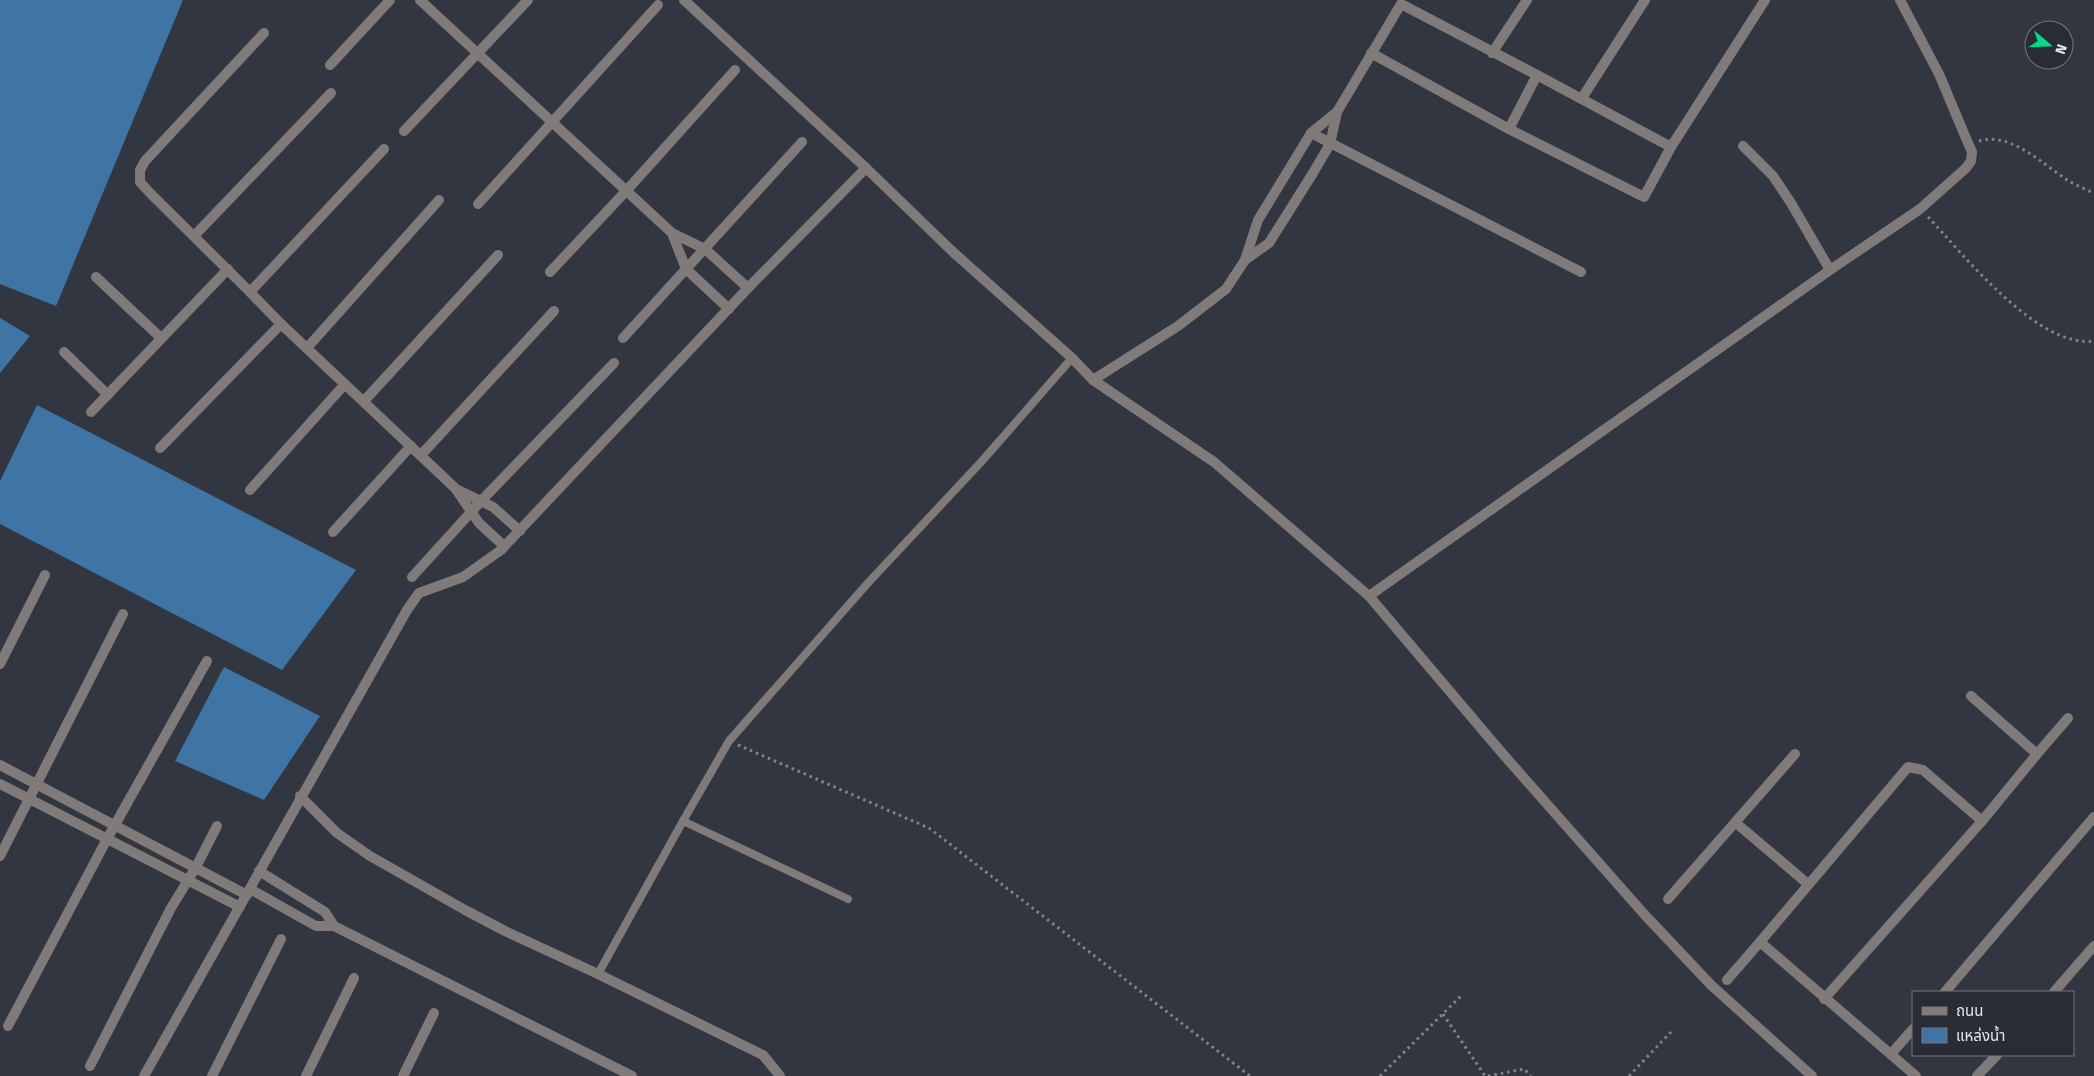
<svg xmlns="http://www.w3.org/2000/svg" width="2094" height="1076" viewBox="0 0 2094 1076" font-family="'Fira Sans','Noto Sans Thai',sans-serif">
	<style>
		.water { fill: #3e75a4 }
		.lines { fill: none; stroke-linecap: round; stroke-linejoin: round }
		.path { stroke: #80848c; stroke-width: 3; stroke-dasharray: 2.5 4; stroke-linecap: butt }
		.lane { stroke: #807a79; stroke-width: 8 }
		.street { stroke: #807a79; stroke-width: 10 }
	</style>
	<rect width="100%" height="100%" fill="#323640"/>
	<g class="water">
		<polygon points="0,0 183,0 56,306 0,284"/>
		<polygon points="0,318 30,336 0,373"/>
		<polygon points="37,405 356,570 282,670 0,524 0,481"/>
		<polygon points="224,667 320,716 264,800 175,761"/>
	</g>
	<g class="lines">
		<g class="path">
			<path d="M1979 141C2010 132 2040 162 2063 177 2072 184 2083 188 2094 193"/>
			<path d="M1928 217C1963 254 2038 349 2094 341"/>
			<polyline points="738,745 929,828 1250,1076"/>
			<polyline points="1443,1014 1485,1076"/>
			<polyline points="1380,1076 1463,994"/>
			<polyline points="1488,1076 1524,1069 1531,1076"/>
			<polyline points="1629,1076 1671,1032"/>
		</g>
		<g class="lane">
			<polyline points="683,821 729,741 867,584 982,461 1072,358"/>
			<polyline points="598,974 683,821 848,899"/>
		</g>
		<g class="street">
			<polyline points="420,0 672,233 705,249 748,288"/>
			<polyline points="684,0 866,168 953,252 1072,358 1093,380 1214,462 1369,596 1502,753 1644,914 1711,985 1812,1076"/>
			<polyline points="1371,53 1509,129"/>
			<polyline points="1492,53 1527,0"/>
			<polyline points="330,65 390,0"/>
			<polyline points="1537,75 1671,147"/>
			<polyline points="1582,98 1645,0"/>
			<polyline points="404,131 528,0"/>
			<polyline points="1311,133 1581,272"/>
			<polyline points="1743,146 1773,176 1791,203 1830,270"/>
			<polyline points="384,149 250,292 281,324 455,488 479,523 504,546"/>
			<polyline points="478,204 658,5"/>
			<polyline points="672,233 686,269 729,309"/>
			<polyline points="195,235 331,93"/>
			<polyline points="1245,260 1269,243 1313,173 1330,144 1337,112 1401,4 1537,75 1509,129 1644,197 1671,147 1765,0"/>
			<polyline points="550,272 627,190 735,70"/>
			<polyline points="96,277 161,338"/>
			<polyline points="250,292 150,193 140,182 140,170 145,161 264,33"/>
			<polyline points="623,338 802,142"/>
			<polyline points="307,348 439,200"/>
			<polyline points="64,352 108,395"/>
			<polyline points="1093,380 1178,326 1226,289 1245,260 1258,220 1311,133 1337,112"/>
			<polyline points="364,401 498,255"/>
			<polyline points="91,412 228,269"/>
			<polyline points="160,448 281,324"/>
			<polyline points="421,455 554,311"/>
			<polyline points="456,489 493,507 520,531"/>
			<polyline points="250,490 345,384"/>
			<polyline points="333,532 411,446"/>
			<polyline points="412,577 482,500 614,363"/>
			<polyline points="1369,596 1830,270 1920,209 1966,168 1971,161 1972,152 1965,136 1939,74 1900,0"/>
			<polyline points="0,664 45,575"/>
			<polyline points="1971,696 2037,754 1982,821"/>
			<polyline points="2037,754 2068,718"/>
			<polyline points="0,765 247,895"/>
			<polyline points="0,784 240,907"/>
			<polyline points="300,796 337,833 370,856 465,910 505,931 598,974 763,1055 780,1076"/>
			<polyline points="1736,823 1808,884"/>
			<polyline points="0,856 123,614"/>
			<polyline points="250,889 316,926 334,926 325,912 259,871"/>
			<polyline points="1668,899 1795,754"/>
			<polyline points="334,926 632,1076"/>
			<polyline points="1727,980 1760,942"/>
			<polyline points="1945,992 2094,817"/>
			<polyline points="2054,992 2094,946"/>
			<polyline points="1824,999 1982,821 1923,770 1908,767 1760,942 1916,1076"/>
			<polyline points="8,1026 107,839 207,661"/>
			<polyline points="1891,1054 1913,1029"/>
			<polyline points="90,1066 171,908 196,867 217,826"/>
			<path d="M144 1076C232 921 318 765 407 610L419 593 463 577 501 550 748 288 866 168"/>
			<polyline points="212,1076 281,939"/>
			<polyline points="306,1076 354,978"/>
			<polyline points="403,1076 434,1013"/>
			<polyline points="1977,1076 1997,1055"/>
		</g>
	</g>
	<rect x="1912" y="991" width="162" height="65" fill="#292c35" stroke="#74777f"/>
	<rect x="1922" y="1007" width="25" height="8" fill="#807a79" stroke="#74777f"/>
	<text x="1956" y="1016" font-size="15" fill="#e4e7ed">ถนน</text>
	<rect x="1922" y="1028" width="25" height="15" fill="#3e75a4" stroke="#74777f"/>
	<text x="1956" y="1041" font-size="15" fill="#e4e7ed">แหล่งน้ำ</text>
	<g transform="translate(2049 45) rotate(109)"><circle r="24" fill="#292c35" stroke="#74777f"/>
	<path d="M0-4L9 19L0 12L-9 19Z" fill="#06d98b"/>
	<text y="-8" font-size="14" font-weight="bold" text-anchor="middle" fill="#e4e7ed">N</text>
	</g>
</svg>
